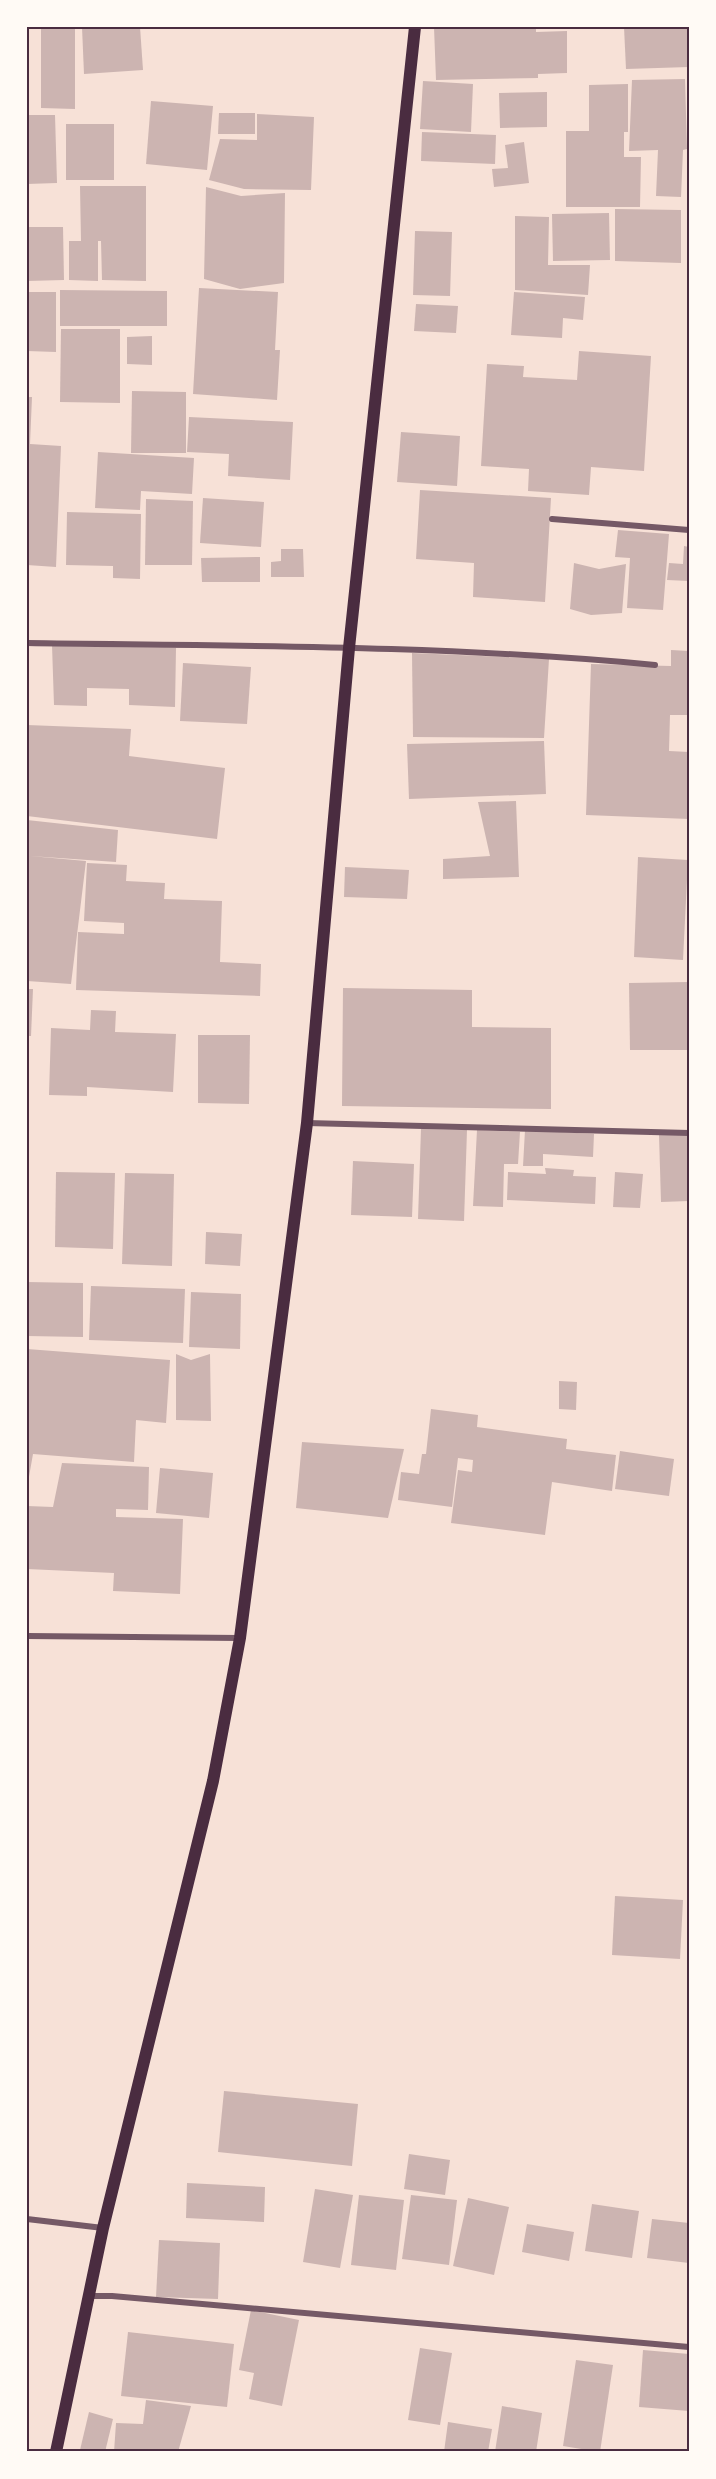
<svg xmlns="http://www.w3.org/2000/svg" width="716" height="2479" viewBox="0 0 716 2479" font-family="'Open Sans',sans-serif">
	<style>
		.building { fill: #ccb4b1 }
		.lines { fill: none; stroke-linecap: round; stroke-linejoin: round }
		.minor { stroke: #755966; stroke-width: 6 }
		.secondary { stroke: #4a2c40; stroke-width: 12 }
		.neatline { fill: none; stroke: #4a2c40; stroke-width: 2 }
	</style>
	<rect width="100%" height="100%" fill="#f7e1d7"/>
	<g class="building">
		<polygon points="82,27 140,27 143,70 84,74"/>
		<polygon points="434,27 536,27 536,32 567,31 567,73 538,74 538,78 436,80"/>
		<polygon points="624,27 689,27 689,67 626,69"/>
		<polygon points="41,28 75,28 75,109 41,108"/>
		<polygon points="685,79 687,149 683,150 681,197 656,196 658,150 629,151 632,80"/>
		<polygon points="423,81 473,84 471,132 420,129"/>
		<polygon points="628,84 628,132 624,132 624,157 641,157 640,207 566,207 566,131 589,131 589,85"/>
		<polygon points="547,92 547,127 500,128 499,93"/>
		<polygon points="151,101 213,106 207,170 146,164"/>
		<polygon points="219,113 255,113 255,134 218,134"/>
		<polygon points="257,114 314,117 311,190 244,189 209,180 220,139 257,140"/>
		<polygon points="27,115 55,115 57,183 27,184"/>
		<rect x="66" y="124" width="48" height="56"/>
		<polygon points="422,132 496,135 495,164 421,161"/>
		<polygon points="524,142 529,183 494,187 492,169 508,168 505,145"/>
		<polygon points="80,186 146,186 146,281 102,280 101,241 98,241 98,281 69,280 69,241 81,241"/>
		<polygon points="206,187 241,196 285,193 284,283 240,289 204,279"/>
		<polygon points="615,209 681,210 681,263 615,261"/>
		<polygon points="609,213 610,260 553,261 552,214"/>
		<polygon points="515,216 549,217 548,265 590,265 588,295 515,290"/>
		<polygon points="27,227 63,227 64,280 27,281"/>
		<polygon points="415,231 452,232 450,296 413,295"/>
		<polygon points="199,288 278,292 275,350 280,350 277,400 193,394"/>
		<polygon points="60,290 167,291 167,326 60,326"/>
		<polygon points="27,292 56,292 56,352 27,351"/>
		<polygon points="514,292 585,297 583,320 563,318 562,338 511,335"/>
		<polygon points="416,304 458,306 456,333 414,331"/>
		<polygon points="61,329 120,329 120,403 60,402"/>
		<polygon points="152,336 152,365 127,364 127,337"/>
		<polygon points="579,351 651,356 644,471 591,467 589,495 528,491 529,469 481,466 487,364 524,366 523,377 577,380"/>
		<polygon points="132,391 186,392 186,453 131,453"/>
		<polygon points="27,397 32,397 30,444 61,446 56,567 27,565"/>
		<polygon points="189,417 293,422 290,480 228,476 229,454 187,452"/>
		<polygon points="401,432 460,436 457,486 397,482"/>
		<polygon points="98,452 194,458 192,494 141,491 140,510 95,508"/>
		<polygon points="420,490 551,498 545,602 473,597 474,563 416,559"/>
		<polygon points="203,498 264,502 261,547 200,543"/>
		<polygon points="146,499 193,501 192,565 145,565"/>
		<polygon points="67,512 141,514 140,579 113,578 113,566 66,565"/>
		<polygon points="618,530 669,534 663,610 627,608 630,558 615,557"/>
		<polygon points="684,546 689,547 689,581 667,580 669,563 683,564"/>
		<polygon points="281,549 303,549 304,577 271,577 271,562 281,561"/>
		<polygon points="260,557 260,582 202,582 201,558"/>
		<polygon points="574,563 599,569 626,564 622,613 591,615 570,609"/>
		<polygon points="52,645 176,648 175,707 129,705 129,689 87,688 87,706 54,705"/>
		<polygon points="671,650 689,651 689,715 670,715 669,751 689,752 689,819 586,815 591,664 671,666"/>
		<polygon points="412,653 549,659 544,738 413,737"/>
		<polygon points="183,663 251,667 247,724 180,721"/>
		<polygon points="27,725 131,729 129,756 225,768 217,839 27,816"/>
		<polygon points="544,741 546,794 409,799 407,744"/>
		<polygon points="516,801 519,877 443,879 443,859 490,856 478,802"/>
		<polygon points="27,820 118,830 116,862 30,856 86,861 71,984 27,981"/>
		<polygon points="638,857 688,860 683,960 634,957"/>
		<polygon points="87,863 127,865 126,881 165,883 164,899 222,901 220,962 261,964 260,996 76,990 78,932 124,934 124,923 84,921"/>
		<polygon points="345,867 409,870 407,899 344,897"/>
		<polygon points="689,982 689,1050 630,1050 629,983"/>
		<polygon points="343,988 472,990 472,1027 551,1028 551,1109 342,1106"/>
		<polygon points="27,989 33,989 31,1036 27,1036"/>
		<polygon points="91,1010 116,1011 115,1032 176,1034 173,1092 87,1087 87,1096 49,1095 51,1028 90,1030"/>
		<polygon points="198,1035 250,1035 249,1104 198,1103"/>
		<polygon points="421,1129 467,1130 464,1221 418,1219"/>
		<polygon points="477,1130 520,1132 518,1164 504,1164 503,1207 473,1206"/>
		<polygon points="525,1130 594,1134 593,1157 543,1154 543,1166 523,1166"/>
		<polygon points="689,1134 689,1201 661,1202 659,1135"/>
		<polygon points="353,1161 414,1164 412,1217 351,1215"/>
		<polygon points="545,1168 574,1170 573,1176 596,1177 595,1204 507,1200 508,1172 546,1174"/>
		<polygon points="56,1172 115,1173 113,1249 55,1247"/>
		<polygon points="615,1172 643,1174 640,1208 613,1207"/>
		<polygon points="125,1173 174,1174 172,1266 122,1264"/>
		<polygon points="206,1232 242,1234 240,1266 205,1264"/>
		<polygon points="27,1282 83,1283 83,1337 27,1336"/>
		<polygon points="91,1286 185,1289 183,1343 89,1340"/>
		<polygon points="191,1292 241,1294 240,1349 189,1347"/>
		<polygon points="27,1349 170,1360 166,1423 136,1420 134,1462 33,1454 27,1488"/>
		<polygon points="176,1354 191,1360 210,1354 211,1421 176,1420"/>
		<polygon points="559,1381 577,1382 576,1410 559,1409"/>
		<polygon points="431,1409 478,1415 477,1427 567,1439 566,1449 616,1455 612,1491 552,1482 545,1535 451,1523 458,1470 472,1472 473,1460 458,1458 452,1507 398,1500 401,1472 419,1474 422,1454 426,1454"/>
		<polygon points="302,1442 404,1449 388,1518 296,1508"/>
		<polygon points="620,1451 674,1459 669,1496 615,1489"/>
		<polygon points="62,1463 149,1467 148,1510 116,1509 116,1517 183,1519 180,1594 113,1591 114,1573 27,1569 27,1506 53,1507"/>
		<polygon points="160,1468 213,1473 209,1518 156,1513"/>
		<polygon points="615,1896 683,1900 680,1959 612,1955"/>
		<polygon points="224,2091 358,2104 352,2166 218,2152"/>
		<polygon points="409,2154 450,2160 445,2195 404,2189"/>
		<polygon points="187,2183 265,2187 264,2222 186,2218"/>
		<polygon points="315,2189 353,2195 340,2268 303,2262"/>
		<polygon points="359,2195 404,2200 396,2270 351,2265"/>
		<polygon points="411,2195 457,2200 449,2265 402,2259"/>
		<polygon points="468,2198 509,2207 494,2275 453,2266"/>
		<polygon points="592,2204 639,2211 632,2258 585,2251"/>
		<polygon points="652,2219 689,2223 689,2263 647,2258"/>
		<polygon points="527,2224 574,2232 569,2261 522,2252"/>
		<polygon points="159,2240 220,2243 218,2299 156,2297"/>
		<polygon points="251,2310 299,2320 282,2406 249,2399 254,2373 239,2370"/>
		<polygon points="128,2332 234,2344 227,2407 121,2396"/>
		<polygon points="420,2348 452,2353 440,2425 408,2420"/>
		<polygon points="643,2350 689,2354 689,2411 639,2407"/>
		<polygon points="576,2360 613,2365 600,2452 563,2446"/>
		<polygon points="146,2400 191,2406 178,2452 114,2452 116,2423 143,2424"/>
		<polygon points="502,2406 542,2413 536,2452 495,2452"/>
		<polygon points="89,2412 113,2419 105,2452 80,2450"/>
		<polygon points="448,2422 492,2429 488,2452 444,2452"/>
		<polygon points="633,2449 648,2450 648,2452 633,2452"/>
	</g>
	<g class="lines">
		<g class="minor">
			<polyline points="552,519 689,530"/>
			<path d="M27 643C236 646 446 645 655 665"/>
			<polyline points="307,1123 689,1133"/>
			<polyline points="27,1636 239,1638"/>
			<polyline points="27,2219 103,2228"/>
			<polyline points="90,2296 112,2296 689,2347"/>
		</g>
		<polyline class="secondary" points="56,2452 103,2228 213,1781 240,1638 307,1123 349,648 415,27"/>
	</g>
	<rect width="716" height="2479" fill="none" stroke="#fffaf5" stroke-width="57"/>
	<rect x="28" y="28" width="660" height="2422" class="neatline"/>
</svg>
